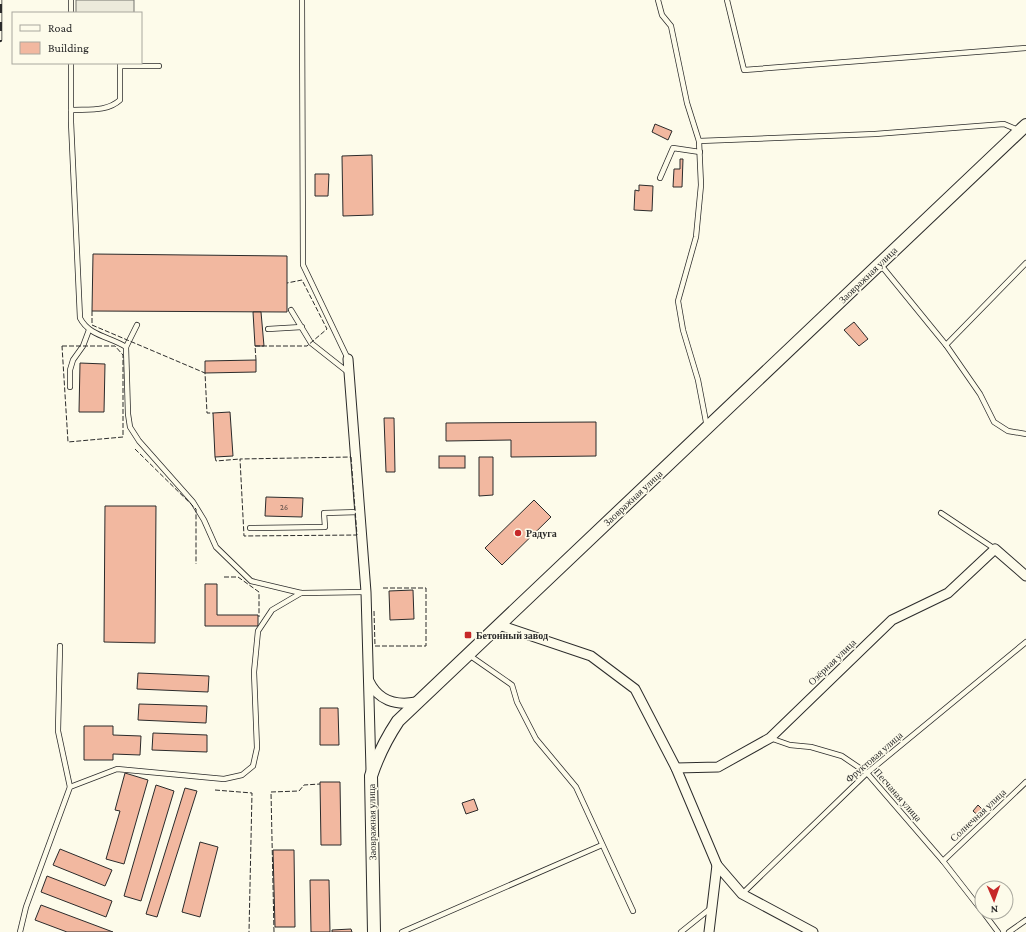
<svg xmlns="http://www.w3.org/2000/svg" width="1026" height="932" viewBox="0 0 1026 932" font-family="'Crimson Pro',serif">
	<style>
		.parking { fill: #eceadb; stroke: #74746e }
		.building { fill: #f2b8a0; stroke: #2b2b2b }
		.lines { fill: none; stroke-linecap: round; stroke-linejoin: round }
		.lane-casing { stroke: #2b2b2b; stroke-width: 6 }
		.street-casing { stroke: #2b2b2b; stroke-width: 11 }
		.secondary-casing { stroke: #2b2b2b; stroke-width: 14 }
		.lane { stroke: #fdfbea; stroke-width: 4.5 }
		.street { stroke: #fdfbea; stroke-width: 9 }
		.secondary { stroke: #fdfbea; stroke-width: 12 }
		.rail-casing { stroke: #2b2b2b; stroke-width: 4.5 }
		.rail { stroke: #fdfbea; stroke-width: 3; stroke-dasharray: 9; stroke-linecap: butt }
		.fence { stroke: #2b2b2b; stroke-width: 1; stroke-dasharray: 5 2; stroke-linecap: butt }
		.poi-dot { fill: #c62828; stroke: #fdfbea; stroke-width: 1.5 }
		.labels { text-anchor: middle; dominant-baseline: central; stroke-width: 3; stroke-linejoin: round; paint-order: stroke }
		.number-label { font-size: 8px; fill: #5d4e48 }
		.street-label { font-size: 10px; fill: #2b2b2b; stroke: #fdfbea }
		.poi-label { font-size: 10px; font-weight: bold; fill: #2b2b2b; stroke: #fdfbea; text-anchor: start }
	</style>
	<rect width="100%" height="100%" fill="#fdfbea"/>
	<rect class="parking" x="76" y="0" width="58" height="13"/>
	<g class="building">
		<polygon points="655,124 672,131 668,140 652,132"/>
		<polygon points="372,155 373,215 343,216 342,156"/>
		<polygon points="680,159 683,159 682,187 673,187 674,169 680,169"/>
		<polygon points="315,174 329,174 328,196 315,196"/>
		<polygon points="639,185 653,186 652,211 634,210 635,190 639,191"/>
		<polygon points="93,254 287,256 287,312 92,311"/>
		<polygon points="253,312 261,312 264,346 255,346"/>
		<polygon points="854,322 868,339 859,346 844,330"/>
		<polygon points="256,360 256,372 205,373 205,361"/>
		<polygon points="80,363 105,364 104,412 79,412"/>
		<polygon points="230,412 233,456 215,457 213,413"/>
		<polygon points="384,418 394,418 395,472 386,472"/>
		<polygon points="596,422 596,456 511,457 511,440 446,441 446,423"/>
		<rect x="439" y="456" width="26" height="12"/>
		<polygon points="479,457 493,457 493,495 479,496"/>
		<polygon points="266,497 303,498 302,517 265,516"/>
		<polygon points="534,500 551,517 502,565 485,548"/>
		<polygon points="105,506 156,506 155,643 104,642"/>
		<polygon points="205,584 217,584 217,615 258,615 258,626 205,626"/>
		<polygon points="413,590 414,619 390,620 389,591"/>
		<polygon points="138,673 209,676 208,692 137,689"/>
		<polygon points="139,704 207,706 206,723 138,720"/>
		<polygon points="320,708 338,708 339,745 320,745"/>
		<polygon points="84,726 113,726 113,735 141,736 140,755 113,754 113,760 84,760"/>
		<polygon points="153,733 207,735 207,752 152,750"/>
		<polygon points="125,773 148,780 124,864 106,859 120,811 115,810"/>
		<polygon points="320,782 340,782 341,845 321,845"/>
		<polygon points="156,785 174,791 141,901 124,896"/>
		<polygon points="185,788 197,791 157,917 146,914"/>
		<polygon points="474,799 478,810 466,814 462,803"/>
		<polygon points="978,805 986,813 981,818 973,811"/>
		<polygon points="200,842 218,847 200,917 182,912"/>
		<polygon points="60,849 112,870 105,886 53,865"/>
		<polygon points="273,850 294,850 295,927 275,927"/>
		<polygon points="47,876 112,901 106,917 41,892"/>
		<polygon points="310,880 329,880 330,932 311,932"/>
		<polygon points="41,905 113,932 67,932 35,920"/>
		<polygon points="351,929 352,932 332,932 332,930"/>
	</g>
	<g class="lines">
		<g class="lane-casing">
			<g id="lane">
				<polyline points="302,0 303,265 348,359"/>
				<polyline points="658,0 662,15 671,26 687,103 699,141 701,185 696,237 678,301 683,330 698,380 707,427"/>
				<polyline points="727,0 744,70 1026,48"/>
				<polyline points="71,13 71,0"/>
				<path d="M71 63V122L80 318C89 336 111 337 126 347"/>
				<polyline points="120,66 159,66"/>
				<path d="M71 110C88 109 107 112 120 100V63"/>
				<polyline points="699,141 875,134 1004,124 1018,130"/>
				<polyline points="660,178 673,148 700,152"/>
				<polyline points="880,264 946,345 980,394 994,422 1008,431 1026,434"/>
				<polyline points="291,310 311,343 349,373"/>
				<polyline points="137,325 126,347 128,414 130,427 139,441 193,502 204,520 216,547 251,581 301,593 366,592"/>
				<polyline points="268,329 302,327"/>
				<polyline points="946,345 1026,263"/>
				<polyline points="70,387 70,370 73,360 83,346 89,330"/>
				<polyline points="941,513 995,549"/>
				<polyline points="250,528 325,527 324,513 360,512"/>
				<polyline points="60,646 58,731 70,787"/>
				<polyline points="469,655 512,685 517,702 536,739 576,787 633,911"/>
				<polyline points="770,738 790,745 811,747 842,756 867,773 943,861 982,911"/>
				<polyline points="943,861 1026,782"/>
				<polyline points="742,894 867,773 1026,642"/>
				<polyline points="983,912 998,932"/>
				<polyline points="20,932 26,907 70,787 117,769 224,779 242,775 253,766 257,748 254,672 258,631 272,610 301,593"/>
				<polyline points="402,932 602,845"/>
				<polyline points="681,932 711,908"/>
				<polyline points="1009,932 1026,920"/>
			</g>
		</g>
		<g class="street-casing">
			<g id="street">
				<polyline points="348,359 366,592 371,770"/>
				<polyline points="499,625 591,656 635,689 676,768 717,865 742,894 813,932"/>
				<path d="M369 681C378 700 395 706 416 702"/>
				<polyline points="676,768 718,767 770,738 892,620 948,593 995,549 1026,576"/>
				<polyline points="709,932 717,865"/>
			</g>
		</g>
		<g class="secondary-casing">
			<path id="secondary" d="M374 932 371 776C378 755 386 739 398 721L1026 125"/>
		</g>
		<use href="#lane" class="lane"/>
		<use href="#street" class="street"/>
		<use href="#secondary" class="secondary"/>
		<g class="rail-casing">
			<polyline id="rail" points="0,40 0,0"/>
		</g>
		<use href="#rail" class="rail"/>
		<g class="fence">
			<polyline points="92,311 92,325 205,373 207,413 213,413"/>
			<polygon points="62,346 115,346 123,355 123,437 68,442"/>
			<polyline points="256,360 255,346 307,346 327,329 302,280 287,283"/>
			<polyline points="135,449 196,509 196,564"/>
			<polyline points="215,457 216,461 240,459"/>
			<polygon points="351,457 357,535 244,536 240,459"/>
			<polyline points="224,577 238,577 259,592 259,617"/>
			<polyline points="374,611 375,646 426,646 426,588 381,588"/>
			<polyline points="215,790 252,793 249,932"/>
			<polyline points="274,932 271,792 299,791 304,785 320,784"/>
		</g>
	</g>
	<g class="poi-dot">
		<circle cx="518" cy="533" r="4"/>
		<rect x="464" y="631" width="8" height="8" rx="2"/>
	</g>
	<g class="labels">
		<g class="number-label">
			<text x="284" y="507">26</text>
		</g>
		<g class="street-label">
			<text transform="translate(868 275) rotate(-44)">Заовражная улица</text>
			<text transform="translate(633 498) rotate(-43)">Заовражная улица</text>
			<text transform="translate(832 662) rotate(-44)">Озёрная улица</text>
			<text transform="translate(874 757) rotate(-41)">Фруктовая улица</text>
			<text transform="translate(898 795) rotate(49)">Песчаная улица</text>
			<text transform="translate(978 815) rotate(-43)">Солнечная улица</text>
			<text transform="translate(372 822) rotate(-91)">Заовражная улица</text>
		</g>
		<g class="poi-label">
			<text x="526" y="533">Радуга</text>
			<text x="476" y="635">Бетонный завод</text>
		</g>
	</g>
	<rect x="12" y="12" width="130" height="52" fill="#fdfbea" stroke="#a9a89e"/>
	<rect x="20" y="25" width="20" height="6" fill="#fdfbea" stroke="#a9a89e"/>
	<text x="48" y="32" font-size="12" fill="#2b2b2b">Road</text>
	<rect x="20" y="42" width="20" height="12" fill="#f2b8a0" stroke="#a9a89e"/>
	<text x="48" y="52" font-size="12" fill="#2b2b2b">Building</text>
	<g transform="translate(994 900) rotate(178)"><circle r="19" fill="#fdfbea" stroke="#a9a89e"/>
	<path d="M0-3L7 15L0 10L-7 15Z" fill="#c62828"/>
	<text y="-6" font-size="11" font-weight="bold" text-anchor="middle" fill="#2b2b2b">N</text>
	</g>
</svg>
